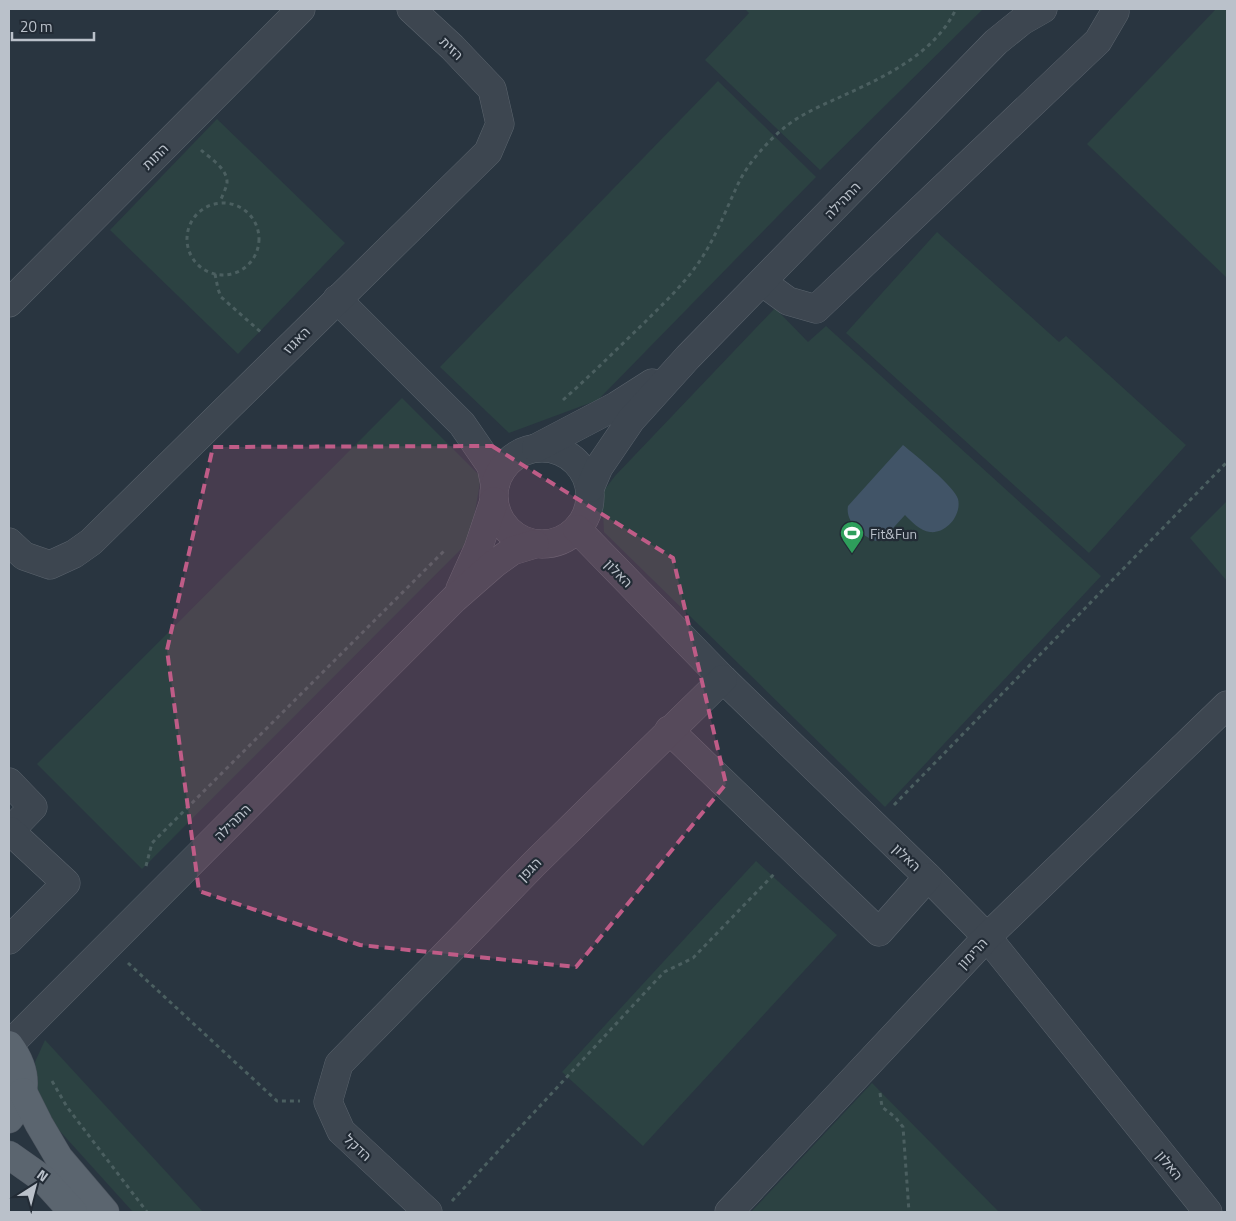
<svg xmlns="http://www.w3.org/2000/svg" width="1236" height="1221" viewBox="0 0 1236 1221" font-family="'Titillium Web',Heebo,sans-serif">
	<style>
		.green { fill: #2c4242 }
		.water { fill: #415467 }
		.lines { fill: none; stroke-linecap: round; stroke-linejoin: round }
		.minor-casing { stroke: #5b646d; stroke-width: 29 }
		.major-casing { stroke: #4a525c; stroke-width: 29 }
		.path { stroke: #4b5f60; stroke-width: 3; stroke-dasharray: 4 4; stroke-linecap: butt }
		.minor { stroke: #3d4650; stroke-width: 28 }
		.major { stroke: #5b656f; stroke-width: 28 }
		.marked { fill: #bf5c87; fill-opacity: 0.2; stroke: #bf5c87; stroke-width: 4; stroke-dasharray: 10 6; stroke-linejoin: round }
		.labels { text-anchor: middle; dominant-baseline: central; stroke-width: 4.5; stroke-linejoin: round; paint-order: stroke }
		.street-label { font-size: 14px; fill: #bac1ca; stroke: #222b35 }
		.poi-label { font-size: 14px; fill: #bac1ca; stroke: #222b35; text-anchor: start }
	</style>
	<rect width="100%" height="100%" fill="#293540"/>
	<g class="green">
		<polygon points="745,9 983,9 820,170 705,60 749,13"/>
		<polygon points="1216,9 1227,9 1227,278 1087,144"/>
		<polygon points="718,81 816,177 598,400 509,433 440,367"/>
		<polygon points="217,119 345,243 238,354 110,230"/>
		<polygon points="937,232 1059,342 1066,336 1186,445 1089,553 846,333"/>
		<polygon points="775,308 808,342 826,326 1101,576 885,807 604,532 602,493 615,476"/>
		<polygon points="402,398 481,477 470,540 142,869 37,764"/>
		<polygon points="1227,501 1227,581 1190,538"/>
		<polygon points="756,861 837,935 643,1146 562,1072"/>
		<polygon points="45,1040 203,1212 133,1212 58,1129 38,1094 35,1062"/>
		<polygon points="872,1083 999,1212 751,1212"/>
	</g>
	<path class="water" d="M903 445C915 455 954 486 958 499 962 515 946 534 930 532 920 531 911 521 905 515L884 538 876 541C862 536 845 522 848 506Z"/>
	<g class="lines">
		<g class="minor-casing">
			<g id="minor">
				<polyline points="762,282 788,301 816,309 1098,41 1115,12 1114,9"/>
				<polyline points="337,299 462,424 491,466 495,485"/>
				<polyline points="9,303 301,9"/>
				<circle cx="542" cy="496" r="48"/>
				<polyline points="536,448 616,406 652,383"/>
				<polyline points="590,488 599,467 631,420 688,357 996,42 1022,21 1043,9"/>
				<polyline points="577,529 723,679 928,877 987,937 1208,1212"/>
				<polyline points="9,542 24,556 50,565 74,554 91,542 488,152 500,124 492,89 452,47 411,9"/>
				<polyline points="460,589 478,549 494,501"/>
				<polyline points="669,730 879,932 928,877"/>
				<polyline points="9,782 33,807 9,832"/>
				<polyline points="9,940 66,883 10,831"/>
				<polyline points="9,1045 454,599 494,564 512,551 535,544"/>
				<polyline points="428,1212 341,1131 328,1102 339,1064 535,863 723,679"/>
				<polyline points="729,1212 987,937 1227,705"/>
			</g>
		</g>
		<g class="major-casing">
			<g id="major">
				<path d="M9 1045C28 1071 29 1094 9 1119"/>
				<polyline points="23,1092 39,1124 59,1158 105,1212"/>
				<polyline points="9,1155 43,1179 73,1212"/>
			</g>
		</g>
		<g class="path">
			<path d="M201 150C210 158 228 169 227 183 226 189 222 196 220 202"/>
			<circle cx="223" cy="239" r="36"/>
			<polyline points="215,274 218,289 221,297 263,334"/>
			<path d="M563 400C591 375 618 348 645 322 662 305 680 288 694 269 714 243 725 211 739 182 749 162 768 141 785 127 800 115 820 106 838 98 882 78 934 55 956 9"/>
			<polyline points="894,805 1227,462"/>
			<polyline points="146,866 152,843 446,549"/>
			<polyline points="128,963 277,1101 300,1101"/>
			<polyline points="52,1081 67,1107 147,1212"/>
			<polyline points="880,1093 882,1107 895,1117 903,1127 909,1212"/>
			<polyline points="452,1201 664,972 693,958 776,872"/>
		</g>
		<use href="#minor" class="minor"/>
		<use href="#major" class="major"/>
	</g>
	<path class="marked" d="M492 446 673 558 726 784 576 967 360 945 199 891 167 650 213 447Z"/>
	<defs>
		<g id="stadium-pin" transform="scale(1.25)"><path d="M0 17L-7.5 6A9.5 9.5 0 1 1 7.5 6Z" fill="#2e9e5b" stroke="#222b35"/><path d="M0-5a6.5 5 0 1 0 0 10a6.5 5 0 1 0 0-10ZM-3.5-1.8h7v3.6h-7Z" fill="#fff"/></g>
	</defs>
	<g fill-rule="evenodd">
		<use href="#stadium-pin" x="852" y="533"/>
	</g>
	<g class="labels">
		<g class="street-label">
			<text transform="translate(452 48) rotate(45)">הזית</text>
			<text transform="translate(155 156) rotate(-45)">התות</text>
			<text transform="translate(842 200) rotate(-46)">התהילה</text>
			<text transform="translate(296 340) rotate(-45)">האגוז</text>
			<text transform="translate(619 573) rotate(46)">האלון</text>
			<text transform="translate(232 822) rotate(-45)">התהילה</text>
			<text transform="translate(907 857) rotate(44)">האלון</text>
			<text transform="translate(529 869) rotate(-45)">הגפן</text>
			<text transform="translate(972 953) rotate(-47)">הרימון</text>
			<text transform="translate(358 1147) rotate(43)">הדקל</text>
			<text transform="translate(1170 1165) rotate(51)">האלון</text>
		</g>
		<g class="poi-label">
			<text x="870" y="533">Fit&amp;Fun</text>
		</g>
	</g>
	<rect width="1236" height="1221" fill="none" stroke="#bac1ca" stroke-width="20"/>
	<g transform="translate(35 1186) rotate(36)" stroke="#222b35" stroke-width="4" paint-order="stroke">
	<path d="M0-4L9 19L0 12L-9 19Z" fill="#bac1ca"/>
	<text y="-8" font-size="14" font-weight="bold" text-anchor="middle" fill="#bac1ca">N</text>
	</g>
	<path d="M12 32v8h82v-8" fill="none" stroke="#bac1ca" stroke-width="2.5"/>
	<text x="20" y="32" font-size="15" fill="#bac1ca" stroke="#222b35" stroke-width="4" paint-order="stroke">20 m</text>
</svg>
